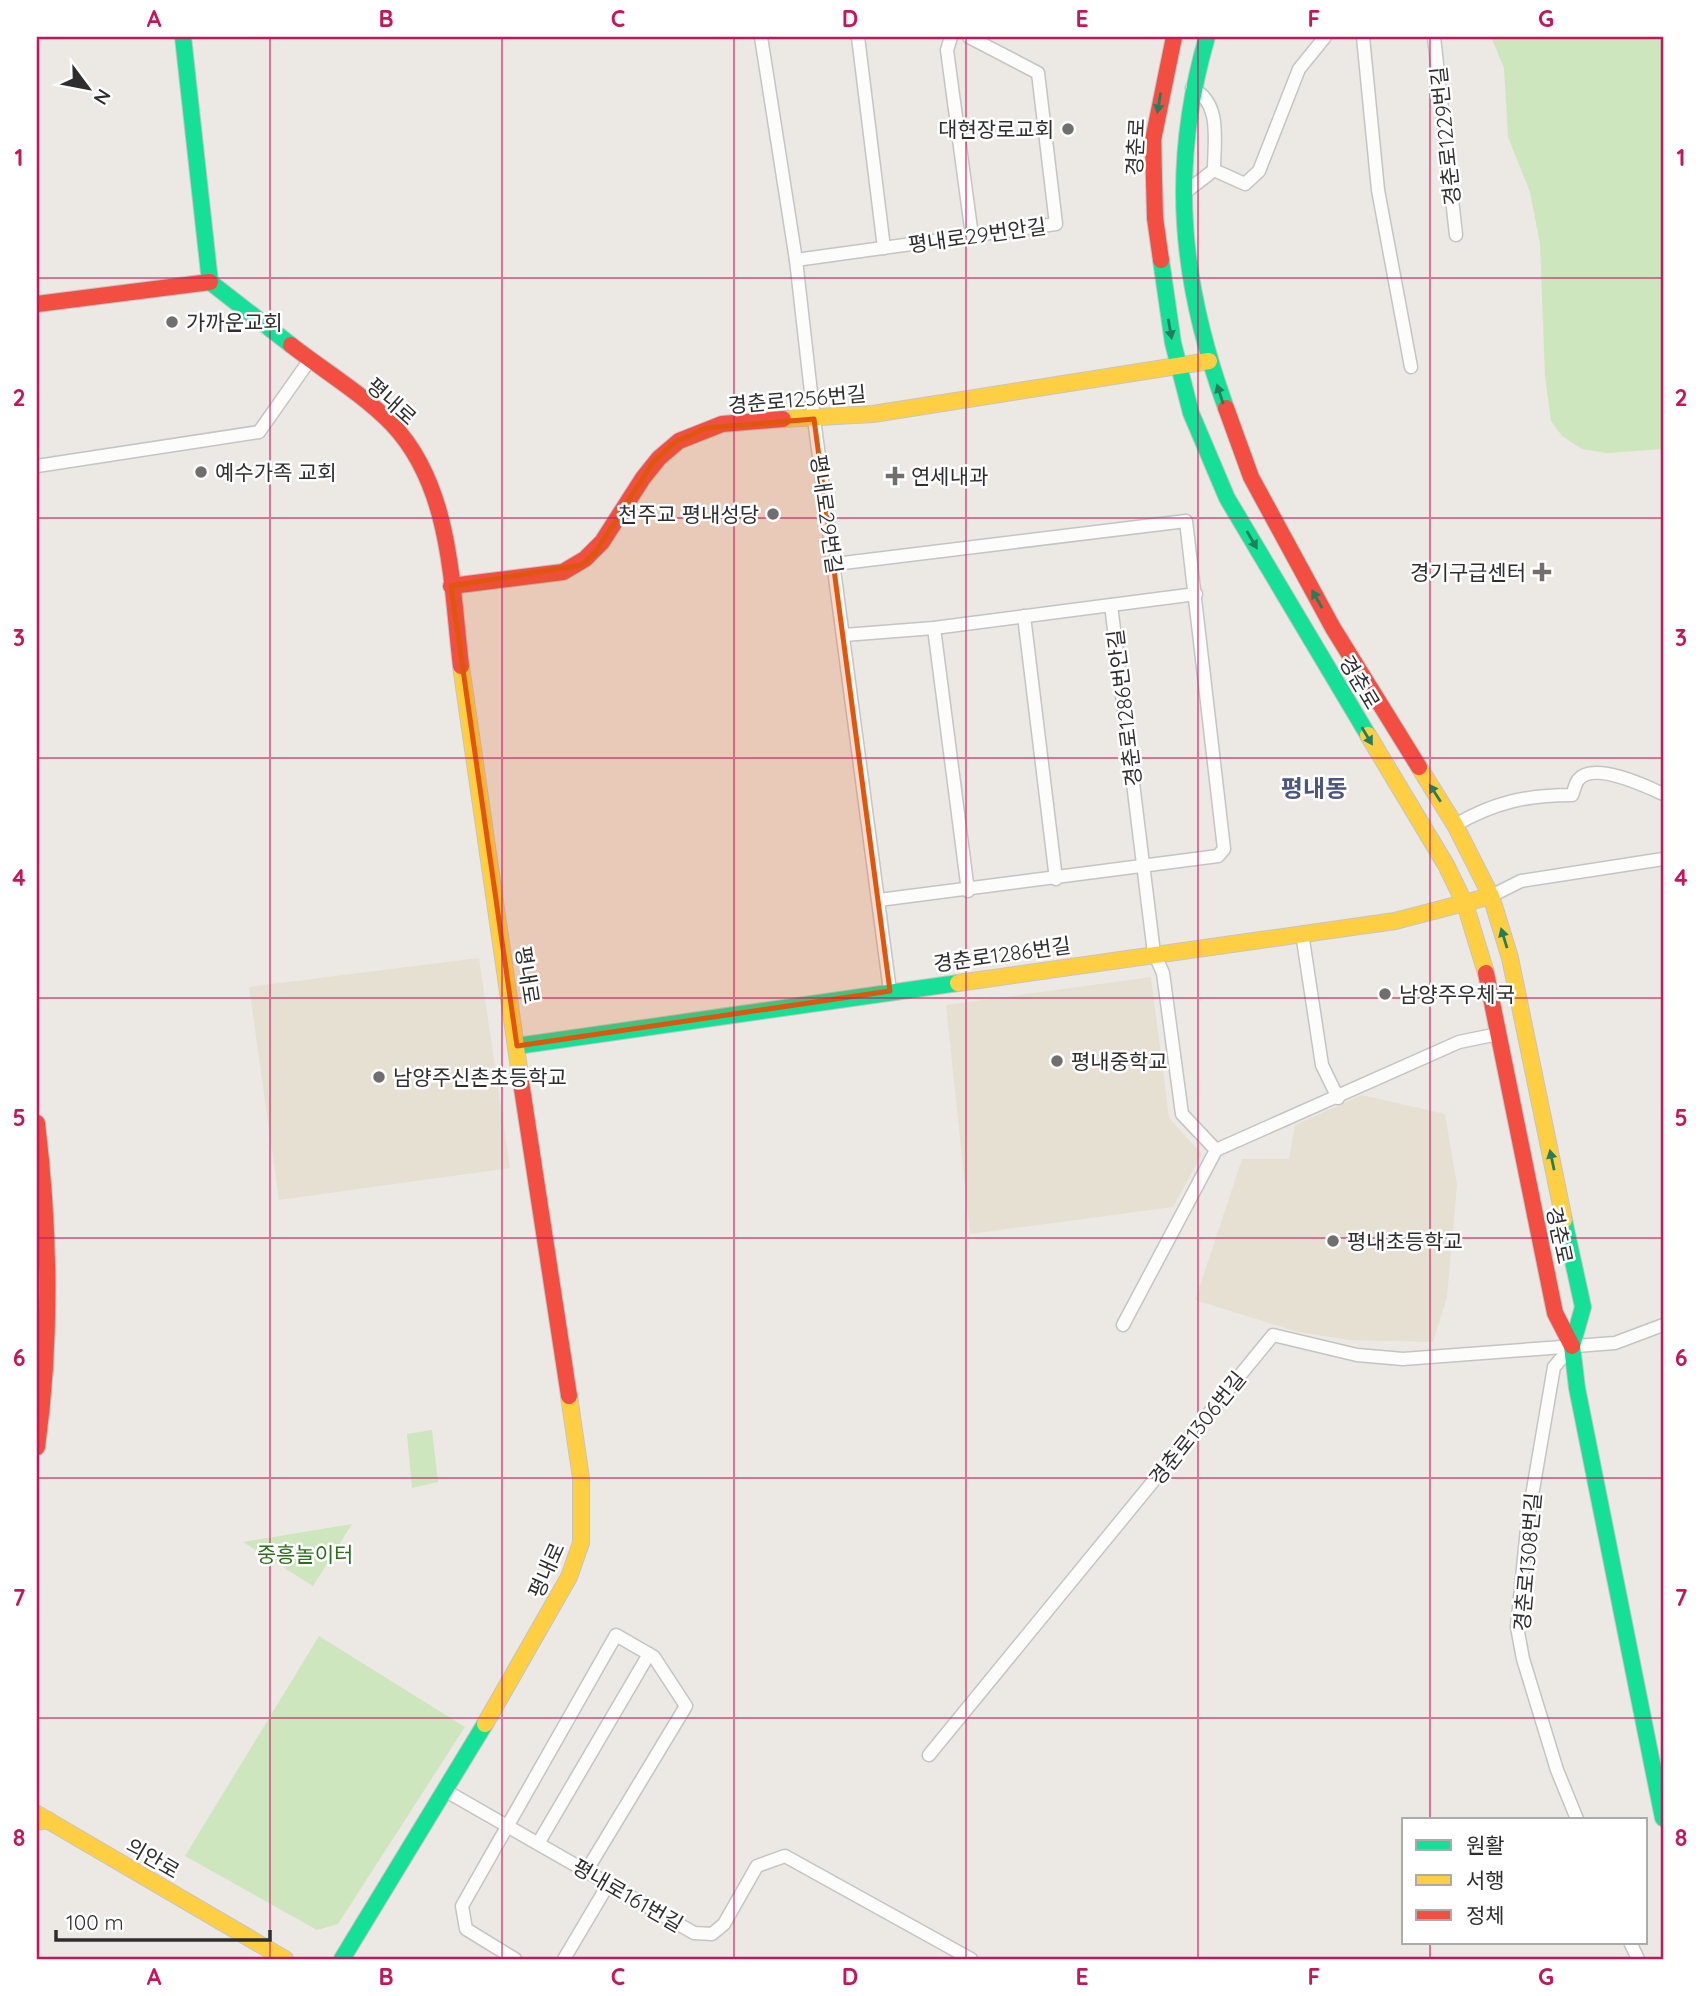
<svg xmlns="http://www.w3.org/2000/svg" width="1700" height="1996" viewBox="0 0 1700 1996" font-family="Quicksand,'Noto Sans KR',sans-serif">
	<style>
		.education { fill: #e6e0d3 }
		.green { fill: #cee6be }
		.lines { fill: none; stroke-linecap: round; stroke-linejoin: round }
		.street-casing { stroke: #c5c4c5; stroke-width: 15 }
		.fast-casing { stroke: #c5c4c5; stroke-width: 18 }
		.slow-casing { stroke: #c5c4c5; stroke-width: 18 }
		.jam-casing { stroke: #c5c4c5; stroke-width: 18 }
		.street { stroke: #fcfcfb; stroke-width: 12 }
		.fast { stroke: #16e098; stroke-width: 16 }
		.slow { stroke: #ffcf43; stroke-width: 16 }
		.jam { stroke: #f24e42; stroke-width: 16 }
		.oneway { fill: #237e5e }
		.marked { fill: #df570e; fill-opacity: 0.2; stroke: #df570e; stroke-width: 5; stroke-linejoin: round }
		.grid { fill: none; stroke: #c2185b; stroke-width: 2; stroke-opacity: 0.55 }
		.poi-dot { fill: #706f6e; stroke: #fff; stroke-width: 2.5 }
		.labels { text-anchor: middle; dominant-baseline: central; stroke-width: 5; stroke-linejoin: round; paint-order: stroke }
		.poi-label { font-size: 21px; fill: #2e2e2e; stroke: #fff; text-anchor: start }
		.street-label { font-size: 21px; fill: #2e2e2e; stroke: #fff }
		.park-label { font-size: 21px; fill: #2c6e1b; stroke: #fff }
		.quarter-label { font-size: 24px; font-weight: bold; fill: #4d5680; stroke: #fff }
		.neatline { fill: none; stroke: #c2185b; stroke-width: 2.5 }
		.grid-label { font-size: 23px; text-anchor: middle; font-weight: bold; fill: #c2185b }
	</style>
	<rect width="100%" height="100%" fill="#ece8e4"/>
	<g class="education">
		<polygon points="479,958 510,1168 279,1200 249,987"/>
		<polygon points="1151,977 1169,1118 1202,1154 1173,1207 970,1234 946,1005"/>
		<polygon points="1362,1095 1445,1114 1457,1185 1447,1297 1433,1342 1349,1340 1298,1332 1195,1300 1242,1159 1289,1159 1295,1125"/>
	</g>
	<g class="green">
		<polygon points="1491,37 1663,37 1663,449 1607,453 1582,449 1562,436 1551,421 1545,376 1540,244 1530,192 1508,137 1504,68"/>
		<polygon points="432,1430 438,1482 412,1488 407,1434"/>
		<polygon points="352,1524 313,1586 243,1542"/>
		<polygon points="319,1636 465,1727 338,1924 317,1930 185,1856"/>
	</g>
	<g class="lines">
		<g class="street-casing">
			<g id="street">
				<polyline points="761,37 796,260 814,419 890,991"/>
				<polyline points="858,37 884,248"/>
				<polyline points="951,37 947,50 972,236"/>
				<polyline points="1363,37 1378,190 1411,367"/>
				<polyline points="1434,37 1456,235"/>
				<path d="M1192 88C1222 103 1214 140 1214 170"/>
				<polyline points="1214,170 1245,184 1259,171 1299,69 1325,37"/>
				<polyline points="1183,194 1214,170"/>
				<polyline points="796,260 1056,224 1038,73 969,37"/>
				<polyline points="37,466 259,432 309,361"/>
				<polyline points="835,564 1186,521 1224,849 1218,856 879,900"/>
				<polyline points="1111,605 1196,594"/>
				<polyline points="1024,616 1056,879"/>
				<polyline points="934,628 968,891"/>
				<polyline points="844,635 934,628 1111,605 1154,953 1163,973 1182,1114 1216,1150"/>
				<path d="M1455 825C1495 802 1527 795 1572 795 1574 791 1575 784 1578 780 1593 761 1646 786 1663 794"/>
				<polyline points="1491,896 1521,881 1663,859"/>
				<polyline points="1302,933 1322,1065 1338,1098"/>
				<polyline points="1123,1325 1216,1150 1459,1042 1498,1034"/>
				<polyline points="1572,1346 1554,1367 1528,1519 1517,1627 1523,1659 1557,1770 1577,1819"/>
				<polyline points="929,1755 1273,1335 1357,1355 1403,1359 1615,1343 1663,1325"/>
				<polyline points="446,1791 694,1933 712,1934 724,1924 757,1866 785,1856 971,1959"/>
				<polyline points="539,1842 649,1654"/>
				<polyline points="1630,1942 1638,1959"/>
				<polyline points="515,1959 466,1929 462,1906 616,1635 654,1657 686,1706 587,1870"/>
				<polyline points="564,1959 609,1883"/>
			</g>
		</g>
		<g class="fast-casing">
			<g id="fast">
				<polyline points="183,37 210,282 291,345"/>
				<path d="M1207 37C1169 167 1180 281 1226 408"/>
				<polyline points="1161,260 1173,343 1191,413 1227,498 1368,735"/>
				<polyline points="517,1046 958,983"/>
				<polyline points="1564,1220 1583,1307 1572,1346 1577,1388 1663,1818"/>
				<polyline points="342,1959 485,1724"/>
			</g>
		</g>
		<g class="slow-casing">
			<g id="slow">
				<polyline points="783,419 873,414 1209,361"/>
				<polyline points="461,666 521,1082"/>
				<polyline points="1368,735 1446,865 1465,904 1486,973"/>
				<polyline points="1419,767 1455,825 1491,896 1510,958 1564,1220"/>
				<polyline points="958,983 1395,921 1491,896"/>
				<polyline points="485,1724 569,1577 581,1543 581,1478 569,1396"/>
				<polyline points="37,1814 285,1959"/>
				<polyline points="37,1822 48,1820"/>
			</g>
		</g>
		<g class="jam-casing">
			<g id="jam">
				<polyline points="1161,260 1155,218 1153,140 1174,37"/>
				<polyline points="37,304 210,282"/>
				<path d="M291 345C323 370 363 394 392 424 452 487 451 585 461 666"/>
				<polyline points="1226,408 1251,477 1333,628 1419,767"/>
				<polyline points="451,586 563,572 585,559 602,542 643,478 659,458 679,441 722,424 783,419"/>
				<polyline points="1486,973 1555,1313 1572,1346"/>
				<polyline points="521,1082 569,1396"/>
				<path d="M37 1123C50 1232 52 1338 37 1447"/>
			</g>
		</g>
		<use href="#street" class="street"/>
		<use href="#fast" class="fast"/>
		<use href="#slow" class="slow"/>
		<use href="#jam" class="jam"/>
	</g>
	<defs><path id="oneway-solid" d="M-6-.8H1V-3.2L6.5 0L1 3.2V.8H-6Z" transform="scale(1.75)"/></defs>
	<g class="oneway">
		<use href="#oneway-solid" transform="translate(1159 103) rotate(99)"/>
		<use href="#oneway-solid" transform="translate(1170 329) rotate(80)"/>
		<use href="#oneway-solid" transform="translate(1220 394) rotate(-108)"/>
		<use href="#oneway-solid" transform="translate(1252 540) rotate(60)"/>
		<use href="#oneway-solid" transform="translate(1317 599) rotate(-119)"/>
		<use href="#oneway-solid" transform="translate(1367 736) rotate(59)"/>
		<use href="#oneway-solid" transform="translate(1435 793) rotate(-123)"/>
		<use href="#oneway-solid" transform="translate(1504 938) rotate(-107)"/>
		<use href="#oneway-solid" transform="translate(1552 1160) rotate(-102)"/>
	</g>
	<path class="marked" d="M814 419 890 991 517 1046 451 586 581 565 595 553 653 462 675 442 706 428Z"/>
	<path class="grid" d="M270 37V1959M502 37V1959M734 37V1959M966 37V1959M1198 37V1959M1430 37V1819M37 278H1663M37 518H1663M37 758H1663M37 998H1663M37 1238H1663M37 1478H1663M37 1718H1663M1430 1942V1959"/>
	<g class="poi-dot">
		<circle cx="1068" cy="129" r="7"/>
		<circle cx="172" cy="322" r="7"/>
		<circle cx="201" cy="472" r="7"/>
		<path d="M891.5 465.5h7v7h7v7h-7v7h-7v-7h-7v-7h7z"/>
		<circle cx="773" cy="514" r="7"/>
		<path d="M1538.5 561.5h7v7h7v7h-7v7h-7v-7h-7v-7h7z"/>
		<circle cx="1385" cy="994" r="7"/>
		<circle cx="1057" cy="1061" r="7"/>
		<circle cx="379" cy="1077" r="7"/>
		<circle cx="1333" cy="1241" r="7"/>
	</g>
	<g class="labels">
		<g class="poi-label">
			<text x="1054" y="129" text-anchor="end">대현장로교회</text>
			<text x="186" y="322">가까운교회</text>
			<text x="215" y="472">예수가족 교회</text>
			<text x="911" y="476">연세내과</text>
			<text x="759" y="514" text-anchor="end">천주교 평내성당</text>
			<text x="1526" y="572" text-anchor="end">경기구급센터</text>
			<text x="1399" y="994">남양주우체국</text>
			<text x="1071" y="1061">평내중학교</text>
			<text x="393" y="1077">남양주신촌초등학교</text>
			<text x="1347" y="1241">평내초등학교</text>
		</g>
		<g class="street-label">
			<text transform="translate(1445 136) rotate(-96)">경춘로1229번길</text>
			<text transform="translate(1135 147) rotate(-87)">경춘로</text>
			<text transform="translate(977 235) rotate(-8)">평내로29번안길</text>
			<text transform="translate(797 399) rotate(-5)">경춘로1256번길</text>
			<text transform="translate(392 401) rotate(42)">평내로</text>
			<text transform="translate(827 514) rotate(82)">평내로29번길</text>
			<text transform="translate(1360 682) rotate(59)">경춘로</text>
			<text transform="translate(1124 708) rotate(-97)">경춘로1286번안길</text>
			<text transform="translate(1002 954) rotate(-8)">경춘로1286번길</text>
			<text transform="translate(528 975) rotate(81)">평내로</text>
			<text transform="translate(1560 1235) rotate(78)">경춘로</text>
			<text transform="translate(1197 1428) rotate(-51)">경춘로1306번길</text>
			<text transform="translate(1527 1562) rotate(-85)">경춘로1308번길</text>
			<text transform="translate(546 1570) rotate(-66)">평내로</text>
			<text transform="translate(153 1858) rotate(30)">의안로</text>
			<text transform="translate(628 1895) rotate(30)">평내로161번길</text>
		</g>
		<g class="park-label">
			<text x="305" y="1554">중흥놀이터</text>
		</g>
		<g class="quarter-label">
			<text x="1314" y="788">평내동</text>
		</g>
	</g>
	<rect width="1700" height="1996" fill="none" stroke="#ffffff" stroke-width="77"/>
	<rect x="1402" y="1818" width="245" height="126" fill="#ffffff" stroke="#ababab" stroke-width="2"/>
	<rect x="1416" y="1840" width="35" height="10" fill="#16e098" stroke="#ababab" stroke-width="2"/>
	<text x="1466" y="1853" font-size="21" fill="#2e2e2e">원활</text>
	<rect x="1416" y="1875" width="35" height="10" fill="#ffcf43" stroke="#ababab" stroke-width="2"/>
	<text x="1466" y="1888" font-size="21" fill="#2e2e2e">서행</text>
	<rect x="1416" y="1910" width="35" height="10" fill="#f24e42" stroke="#ababab" stroke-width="2"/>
	<text x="1466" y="1923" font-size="21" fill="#2e2e2e">정체</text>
	<g transform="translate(88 88) rotate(122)" stroke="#ffffff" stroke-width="5" paint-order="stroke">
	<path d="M0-5L12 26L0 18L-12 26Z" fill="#2e2e2e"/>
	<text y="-10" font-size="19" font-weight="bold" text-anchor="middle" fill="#2e2e2e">N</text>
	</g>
	<path d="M56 1930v10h214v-10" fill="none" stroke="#2e2e2e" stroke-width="3.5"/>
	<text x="66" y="1930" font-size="21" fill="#2e2e2e" stroke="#ffffff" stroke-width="5" paint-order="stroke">100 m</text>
	<rect x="38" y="38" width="1624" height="1920" class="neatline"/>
	<g class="grid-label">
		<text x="154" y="27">A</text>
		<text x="386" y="27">B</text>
		<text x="618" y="27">C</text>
		<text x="850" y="27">D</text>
		<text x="1082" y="27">E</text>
		<text x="1314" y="27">F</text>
		<text x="1546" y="27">G</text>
		<text x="19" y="166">1</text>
		<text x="1681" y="166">1</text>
		<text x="19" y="406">2</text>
		<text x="1681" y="406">2</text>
		<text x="19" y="646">3</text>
		<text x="1681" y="646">3</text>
		<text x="19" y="886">4</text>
		<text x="1681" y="886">4</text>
		<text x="19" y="1126">5</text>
		<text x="1681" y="1126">5</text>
		<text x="19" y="1366">6</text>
		<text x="1681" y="1366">6</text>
		<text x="19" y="1606">7</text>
		<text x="1681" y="1606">7</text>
		<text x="19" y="1846">8</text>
		<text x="1681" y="1846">8</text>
		<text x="154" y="1985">A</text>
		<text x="386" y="1985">B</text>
		<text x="618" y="1985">C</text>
		<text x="850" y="1985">D</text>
		<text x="1082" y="1985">E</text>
		<text x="1314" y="1985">F</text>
		<text x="1546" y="1985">G</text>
	</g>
</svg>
